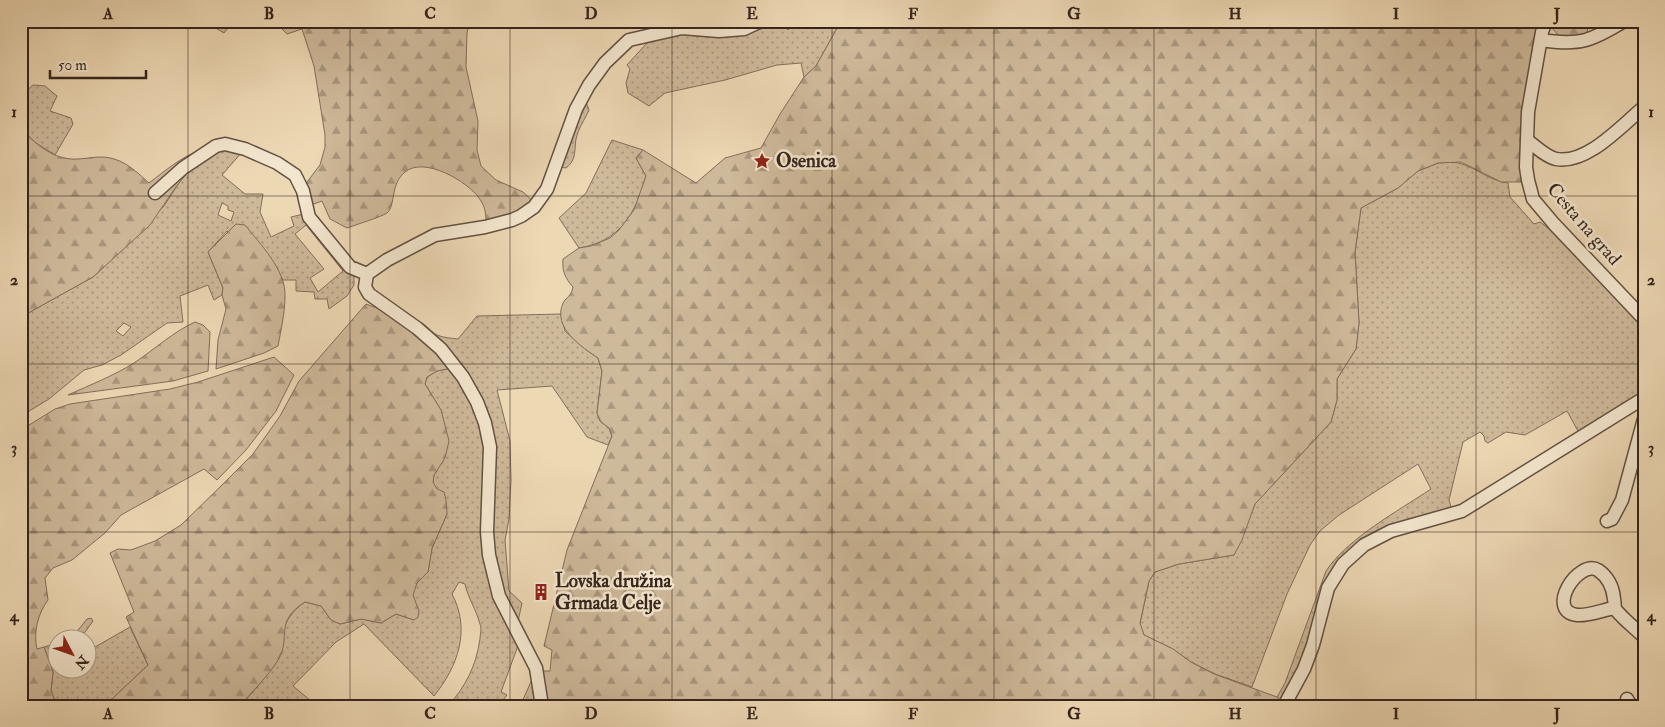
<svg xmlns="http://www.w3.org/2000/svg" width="1665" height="727" viewBox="0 0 1665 727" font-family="'IM FELL Double Pica',serif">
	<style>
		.grass { fill: url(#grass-dots); stroke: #826e5c; fill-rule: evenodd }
		.forest { fill: url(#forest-firs); stroke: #826e5c }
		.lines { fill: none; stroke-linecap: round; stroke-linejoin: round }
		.street-casing { stroke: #635143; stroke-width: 15 }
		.street { stroke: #f3e6ce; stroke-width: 12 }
		.grid { fill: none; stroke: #35241d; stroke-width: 1; stroke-opacity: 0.55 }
		.labels { text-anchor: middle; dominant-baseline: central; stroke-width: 5; stroke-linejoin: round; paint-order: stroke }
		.poi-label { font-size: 19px; font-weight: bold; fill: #35241d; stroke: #f3e6ce; text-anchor: start }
		.street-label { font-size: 19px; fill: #35241d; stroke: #f3e6ce }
		.neatline { fill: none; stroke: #35241d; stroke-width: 2 }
		.grid-label { font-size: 16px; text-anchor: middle; font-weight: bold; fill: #35241d }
	</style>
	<defs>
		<pattern id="grass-dots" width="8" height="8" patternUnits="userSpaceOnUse" patternTransform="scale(1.25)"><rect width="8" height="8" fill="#ceb99a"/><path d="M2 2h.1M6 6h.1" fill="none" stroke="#a8967d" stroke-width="1.8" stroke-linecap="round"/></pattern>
		<pattern id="forest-firs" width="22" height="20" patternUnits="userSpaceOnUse" patternTransform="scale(1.25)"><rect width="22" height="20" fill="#ceb99a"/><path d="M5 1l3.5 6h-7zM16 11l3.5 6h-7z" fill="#a8967d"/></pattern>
	</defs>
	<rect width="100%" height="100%" fill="#edd8b4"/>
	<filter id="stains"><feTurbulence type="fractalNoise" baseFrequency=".004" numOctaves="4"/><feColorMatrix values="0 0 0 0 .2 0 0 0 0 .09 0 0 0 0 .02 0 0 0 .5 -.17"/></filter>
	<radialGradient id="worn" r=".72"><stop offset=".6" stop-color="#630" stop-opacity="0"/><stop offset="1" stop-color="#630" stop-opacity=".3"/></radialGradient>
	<g class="grass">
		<polygon points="189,21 228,21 227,29 224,33 207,23"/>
		<polygon points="778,21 780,21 788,30 798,21 841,21 816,66 804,77 801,63 777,65 725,80 665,93 649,106 628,93 626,83 630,69 627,65 647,43 681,33 694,36 729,37 760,29"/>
		<polygon points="33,85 45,86 57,96 50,111 71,118 73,124 55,155 36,143 21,129 21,96"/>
		<path d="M586 102 589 110C585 119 578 129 576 139 574 150 577 160 566 168L559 167Z"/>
		<path d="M612 140 643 150 636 158 646 176C635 214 621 241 579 248L559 218 586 193Z"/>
		<path d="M226 149 242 152 222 175 245 194H263L260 212 271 237 294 226 291 217 304 214 335 256 354 277V285L347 296 329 309 327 299H315L314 292 296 291V280H283L269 255 227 231 208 252 223 288 222 295 214 300 208 285 180 296 183 322 167 323 121 355 102 365 84 370 49 399 21 416V317L93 277 104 267 164 206 200 150ZM222 203 228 206V210L234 212 231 221 218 215ZM306 225 343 271 318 292 310 278 324 269 295 234ZM124 323 131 327 123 336 116 331Z"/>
		<path d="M1450 162C1471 162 1487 181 1508 183L1510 197 1534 224 1540 222 1548 228 1606 286 1644 328V391L1579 433 1567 411 1525 435 1506 432 1488 443 1485 441 1484 436 1480 432 1463 442 1449 500 1452 510 1343 557 1300 668 1281 701 1277 697 1285 683 1326 571C1348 538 1398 511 1431 489L1418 464 1339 515 1320 531 1310 545 1287 594 1252 687 1215 674 1191 662 1173 649 1144 635 1140 624 1149 581 1155 572 1179 564 1234 555 1255 504 1331 422 1337 400V379L1356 349 1359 323 1355 252 1361 208 1398 188 1418 171 1438 163Z"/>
		<path d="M561 314 565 331 585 349 598 358 602 371 597 413 600 421 609 428 612 436 608 445 587 437 552 386 497 390 510 441 511 480 509 519 505 540 509 591 522 603 517 626 507 608 492 555 481 401 415 322C426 322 428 330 437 335 444 338 451 338 458 339L477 316Z"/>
		<path d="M452 368 474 403 483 433 486 471 483 535 519 643 501 692 507 695 498 706H448C466 686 476 666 480 639 480 634 482 629 480 624 476 609 468 598 465 584L459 582 452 594C471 630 458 666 434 696L364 624 336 642 293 686 317 706H240C247 697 257 689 263 679 279 654 277 620 305 602L321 606 331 620 340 624 361 619 381 623 396 614 414 620 418 611 412 595 417 583 428 572 432 548 447 514 433 482 434 475 437 471 441 410 425 384 427 377 437 371Z"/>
		<polygon points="91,618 93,621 80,639 65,639 74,635 87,619"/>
		<polygon points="130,627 148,665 112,699 94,706 57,706 51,691 53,672 44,647 57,643 58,670 88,670 88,651"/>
		<polygon points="534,675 539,706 521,706 522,702"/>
	</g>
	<g class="forest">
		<path d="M274 21H470L467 33 466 67 478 121 477 150 481 166 496 180 523 192 534 202 524 210 486 223C486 213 485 206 479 198 467 181 424 156 405 172 390 184 396 205 387 213 381 217 355 225 347 228L330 219 322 201 311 205 307 182 320 165 325 147V135L314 66 302 29 287 34Z"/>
		<path d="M841 21H1540L1524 103 1521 182H1501L1461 162 1438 163 1418 171 1398 188 1361 208 1355 252 1359 323 1356 349 1337 379V400L1331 422 1255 504 1242 540 1234 555 1179 564 1155 572 1149 581 1140 623 1144 635 1173 649 1191 662 1214 674 1277 697 1281 701 1278 706H546L543 671H550L552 650 544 646 567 550 612 436 609 428 600 421 597 413 602 371 598 358C582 347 552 328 563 303 567 296 571 297 573 287 565 278 562 271 563 259L579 248 591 246 610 238 619 230 634 210 646 176 636 158 643 150 696 183 725 158 761 148 780 114 804 77 816 66Z"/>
		<polygon points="1553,21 1598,21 1588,28 1586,36 1559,36 1551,27"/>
		<path d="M21 129C35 143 50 157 71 159 85 160 100 154 114 159 128 163 139 174 149 183 166 170 180 158 200 150L197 161 175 188 150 225 93 277 21 317Z"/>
		<path d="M236 224 245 225C260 244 286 270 285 296 285 312 281 330 278 346L264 353 216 369 218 340 226 309 222 295 223 288 208 252Z"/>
		<path d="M366 304 388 312 416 332 452 368 437 371 427 377 425 384 441 410 449 441 445 458 434 475 433 482 437 489 444 492 446 500 447 514 432 548 428 572 417 583 413 595 419 611 418 617 414 620 396 614 381 623 361 619 340 624 331 620 321 606 305 602C273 622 292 637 278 660 268 677 252 691 240 706H94L112 699 148 665 126 617 134 612 110 553 118 549 131 550 155 541 181 525 222 485 253 454 280 416 299 381Z"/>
		<path d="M195 322 203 325 210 332 208 371 173 381 68 395C90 385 113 376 134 363 155 349 173 332 195 322Z"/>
		<path d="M274 357 294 375 276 411 246 450 217 480 204 469 121 515 105 533 72 560 53 568 45 578 48 600C38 613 33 633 37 649L44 647 53 672 51 691 57 706H21V430L55 409 70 404 170 389 198 382Z"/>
	</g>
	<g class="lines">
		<g class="street-casing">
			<g id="street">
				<polyline points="1546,21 1542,32 1528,112 1526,167 1528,180 1533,199 1554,224 1644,319"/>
				<path d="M1541 40C1580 46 1591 41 1624 21"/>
				<path d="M1527 140C1535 146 1546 157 1556 159 1587 165 1622 125 1644 107"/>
				<polyline points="155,193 183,168 216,146 225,144 245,149 277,163 295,175 303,191 309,217 350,267 367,274"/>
				<polyline points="1607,521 1612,519 1622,500 1644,419"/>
				<path d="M1614 608C1603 610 1588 616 1577 615 1545 611 1578 559 1598 570 1608 577 1613 587 1614 599 1615 603 1614 607 1616 610 1624 620 1635 628 1644 637"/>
				<polyline points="1627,699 1631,706"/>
				<polyline points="542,706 536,668 499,596 489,555 487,532 490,447 485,423 477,402 463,377 441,349 417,328 369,294 365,287 367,274 387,260 435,235 485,227 512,220 521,216 534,207 547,189 576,109 589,85 605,63 629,40 682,28 719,31 744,29 761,21"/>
				<polyline points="1284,706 1304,669 1313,645 1328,588 1343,564 1364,545 1391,531 1462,511 1644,398"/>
			</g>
		</g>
		<use href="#street" class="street"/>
	</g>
	<path class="grid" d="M188 21V706M350 21V706M510 21V706M672 21V706M832 21V706M994 21V706M1154 21V706M1316 21V706M1476 21V706M21 196H1644M21 364H1644M21 532H1644"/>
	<defs>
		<g id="sight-bare" transform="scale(1.35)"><path d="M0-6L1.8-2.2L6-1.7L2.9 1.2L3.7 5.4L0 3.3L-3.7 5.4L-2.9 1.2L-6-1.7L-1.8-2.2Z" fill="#8f2418" stroke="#f3e6ce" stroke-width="2.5" paint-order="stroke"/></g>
		<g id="building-bare" transform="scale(1.35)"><path d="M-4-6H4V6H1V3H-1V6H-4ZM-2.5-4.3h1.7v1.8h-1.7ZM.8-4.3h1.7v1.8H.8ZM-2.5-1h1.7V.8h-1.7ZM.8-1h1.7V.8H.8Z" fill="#8f2418" stroke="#f3e6ce" stroke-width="2.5" paint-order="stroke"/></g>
	</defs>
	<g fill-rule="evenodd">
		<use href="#sight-bare" x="762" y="161"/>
		<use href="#building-bare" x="541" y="592"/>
	</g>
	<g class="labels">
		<g class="poi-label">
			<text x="776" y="161">Osenica</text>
			<text x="555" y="581">Lovska družina<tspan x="555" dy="22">Grmada Celje</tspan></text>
		</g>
		<g class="street-label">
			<text transform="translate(1584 224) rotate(49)">Cesta na grad</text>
		</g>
	</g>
	<rect width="1665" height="727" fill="none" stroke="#edd8b4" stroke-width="55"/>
	<g transform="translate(72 654) rotate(131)"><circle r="24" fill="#f3e6ce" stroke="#a79887"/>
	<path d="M0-4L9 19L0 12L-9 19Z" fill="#8f2418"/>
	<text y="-8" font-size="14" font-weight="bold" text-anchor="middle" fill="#35241d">N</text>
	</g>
	<path d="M50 70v8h96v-8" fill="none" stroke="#35241d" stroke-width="2.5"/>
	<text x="58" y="70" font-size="15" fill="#35241d" stroke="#f3e6ce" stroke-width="4" paint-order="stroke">50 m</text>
	<rect x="28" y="28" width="1610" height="672" class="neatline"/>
	<g class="grid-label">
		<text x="108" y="19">A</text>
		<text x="269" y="19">B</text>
		<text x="430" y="19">C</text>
		<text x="591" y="19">D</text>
		<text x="752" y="19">E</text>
		<text x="913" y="19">F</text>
		<text x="1074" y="19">G</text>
		<text x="1235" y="19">H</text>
		<text x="1396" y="19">I</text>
		<text x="1557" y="19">J</text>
		<text x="14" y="117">1</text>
		<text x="1651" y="117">1</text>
		<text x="14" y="285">2</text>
		<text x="1651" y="285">2</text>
		<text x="14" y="453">3</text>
		<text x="1651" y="453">3</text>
		<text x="14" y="621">4</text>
		<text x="1651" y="621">4</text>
		<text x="108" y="719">A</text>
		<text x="269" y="719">B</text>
		<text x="430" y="719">C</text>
		<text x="591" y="719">D</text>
		<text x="752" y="719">E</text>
		<text x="913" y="719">F</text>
		<text x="1074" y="719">G</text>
		<text x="1235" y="719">H</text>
		<text x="1396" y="719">I</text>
		<text x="1557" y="719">J</text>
	</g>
	<rect width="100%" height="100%" filter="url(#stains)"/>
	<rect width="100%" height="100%" fill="url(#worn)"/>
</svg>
